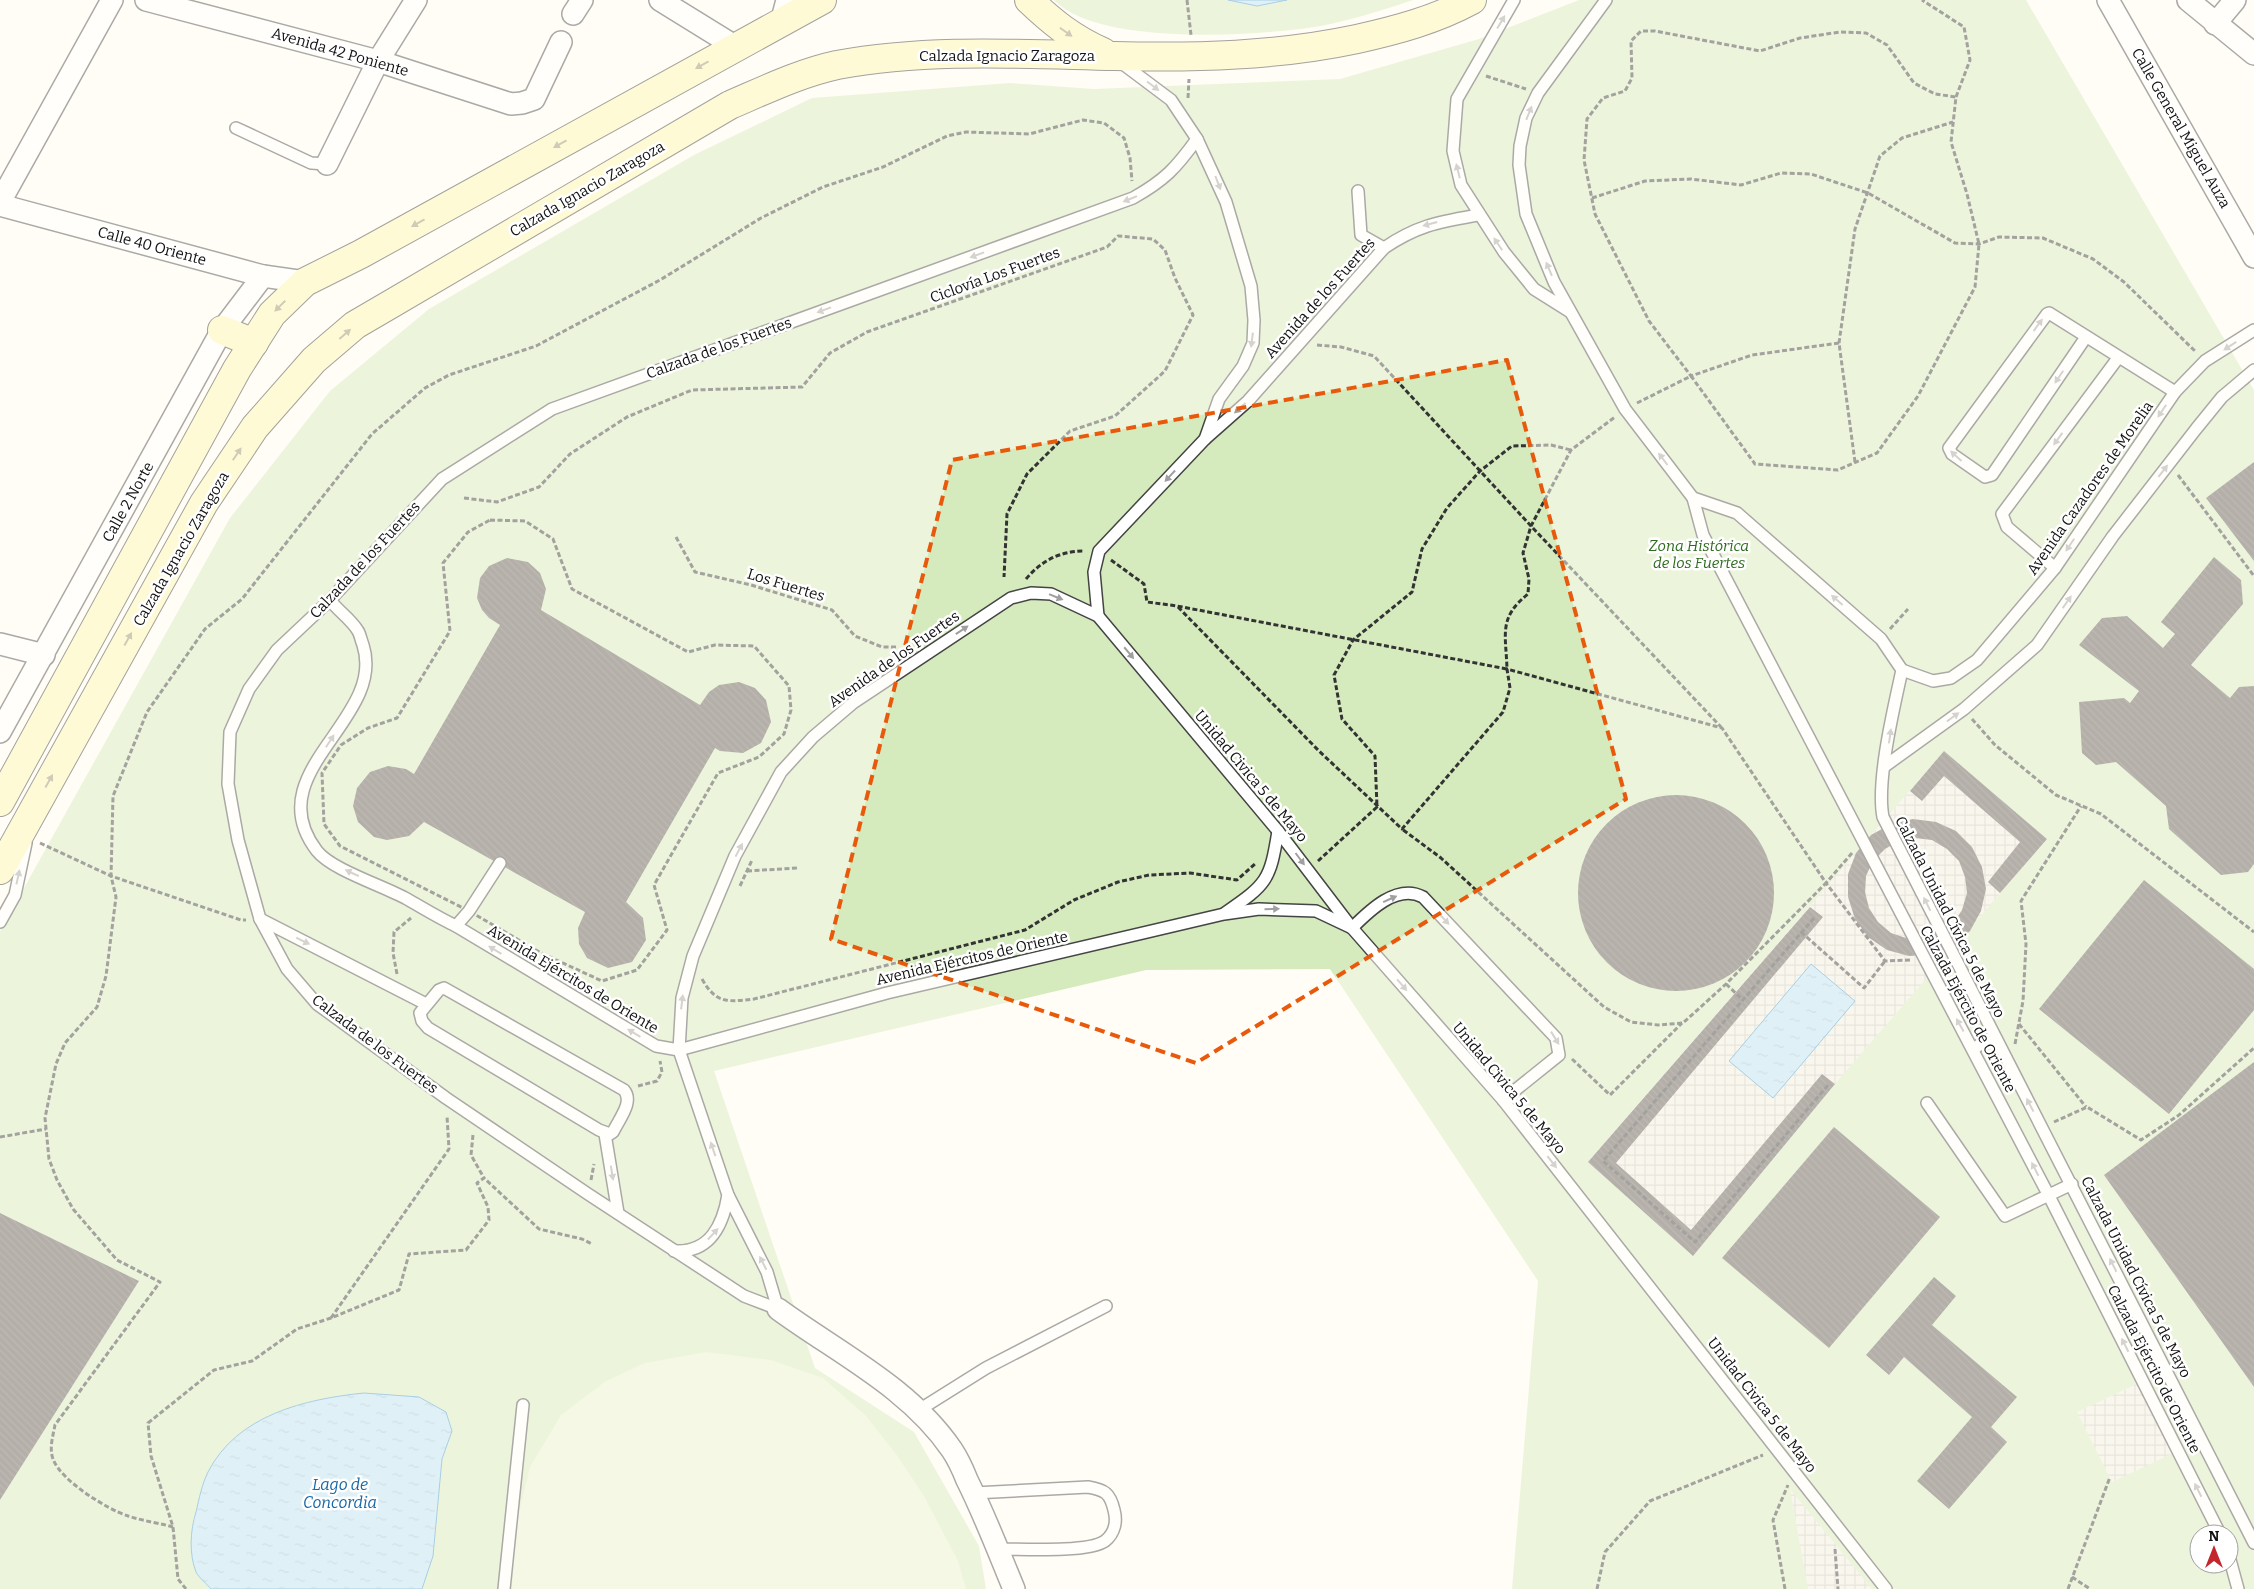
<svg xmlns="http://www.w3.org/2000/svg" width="2254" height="1589" viewBox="0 0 2254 1589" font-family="Bitter,serif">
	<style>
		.park { fill: #d5ebbd; fill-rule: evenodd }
		.pitch { fill: #e6f2cf }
		.plaza { fill: url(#plaza-grid) }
		.water { fill: url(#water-ripples); stroke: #3f96cf }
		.building { fill: url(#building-back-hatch); fill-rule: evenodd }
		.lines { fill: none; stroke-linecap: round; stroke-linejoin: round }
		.service-casing { stroke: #444; stroke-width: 14 }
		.minor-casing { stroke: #444; stroke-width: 24 }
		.secondary-casing { stroke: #333; stroke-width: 30 }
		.path { stroke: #333; stroke-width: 3; stroke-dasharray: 5 2.5; stroke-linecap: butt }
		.service { stroke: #fff; stroke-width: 11 }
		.minor { stroke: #fff; stroke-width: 21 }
		.secondary { stroke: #fff6b0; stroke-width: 28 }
		.oneway { fill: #a0a0a0 }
		.oneway2 { fill: #948f68 }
		.marked { fill: none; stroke: #e8590c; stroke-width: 4; stroke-dasharray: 10 6; stroke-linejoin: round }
		.labels { text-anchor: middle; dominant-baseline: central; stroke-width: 5; stroke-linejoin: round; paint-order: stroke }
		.street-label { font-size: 15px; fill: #111; stroke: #fff }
		.park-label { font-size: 15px; font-style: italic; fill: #2f6b1f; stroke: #fff }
		.water-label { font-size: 16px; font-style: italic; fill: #1768a6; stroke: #fff }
	</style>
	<defs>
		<pattern id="plaza-grid" width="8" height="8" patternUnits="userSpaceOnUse" patternTransform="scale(1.25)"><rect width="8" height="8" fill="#f1ede2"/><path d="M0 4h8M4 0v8" fill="none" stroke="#cecac1"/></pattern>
		<pattern id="water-ripples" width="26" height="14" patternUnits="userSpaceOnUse" patternTransform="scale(1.25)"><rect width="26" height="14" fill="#b9e0f7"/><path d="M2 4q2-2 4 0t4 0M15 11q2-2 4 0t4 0" fill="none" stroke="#9ebfd3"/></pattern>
		<pattern id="building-back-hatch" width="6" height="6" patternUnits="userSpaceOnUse" patternTransform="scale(1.25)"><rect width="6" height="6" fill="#5a524d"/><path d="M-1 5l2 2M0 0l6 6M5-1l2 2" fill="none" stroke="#6d6662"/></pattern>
	</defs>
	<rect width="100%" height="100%" fill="#fffdf5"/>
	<g class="park">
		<path d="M1054 0H1413C1383 10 1352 20 1321 26 1259 36 1099 47 1054 0Z"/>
		<path d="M1579 0H2026L2254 390V1589H1512L1538 1281 1330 969 1146 970 714 1071 815 1368 914 1432 979 1546 986 1589H0V1500L139 1281 0 1213V931L230 518 330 391 429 309 694 155 812 98 1010 83 1094 89 1340 79 1479 39ZM2199 1534H2229V1564H2199Z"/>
	</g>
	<polygon class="pitch" points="706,1352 771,1360 823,1378 866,1416 896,1454 924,1496 958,1561 966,1589 512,1589 516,1525 530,1467 561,1415 606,1381 645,1363"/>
	<g class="plaza">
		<polygon points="1944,751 2047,839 1835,1084 1693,1256 1588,1162"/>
		<polygon points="2143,1381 2178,1451 2112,1482 2077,1412"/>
		<polygon points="1790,1489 1872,1589 1808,1589"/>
	</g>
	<g class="water">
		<polygon points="1228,0 1287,0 1257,6"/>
		<polygon points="1811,964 1855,1001 1773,1098 1729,1061"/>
		<path d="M364 1393 419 1397 446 1412 452 1431 442 1459 433 1556 422 1589H211C207 1584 199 1578 196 1572 189 1554 190 1531 196 1512 199 1499 202 1484 208 1472 237 1415 305 1399 364 1393Z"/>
	</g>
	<g class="building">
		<polygon points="2254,462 2254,561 2206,498"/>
		<polygon points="2214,557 2241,580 2243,604 2191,665 2230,698 2239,687 2254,686 2254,864 2248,872 2221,875 2169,829 2166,806 2116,762 2096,765 2082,753 2079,702 2124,698 2130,703 2139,691 2079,645 2102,618 2127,616 2163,648 2175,634 2161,622"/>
		<polygon points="507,558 528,562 540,573 546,589 541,610 700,705 709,692 719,685 739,682 755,688 766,700 771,722 761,743 743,753 720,751 715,748 626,902 643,918 646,940 632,962 608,968 587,958 579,944 578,928 585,912 424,822 409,836 387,840 374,837 358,822 353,806 357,788 370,772 388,766 406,769 414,774 500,625 489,618 482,610 477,598 480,578 489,566"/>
		<polygon points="1944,751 2047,839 2000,893 1988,882 2020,842 1944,776 1922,801 1910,791"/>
		<circle cx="1676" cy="893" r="98"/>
		<path d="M1913 819 1936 822 1956 831 1972 847 1982 867 1986 889 1981 911 1970 931 1953 946 1932 954 1909 956 1887 950 1868 937 1855 919 1848 897V874L1856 853 1871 835 1891 824ZM1915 838 1932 840 1947 849 1959 861 1965 877 1967 893 1962 910 1953 924 1939 934 1923 939 1906 938 1891 933 1878 922 1869 908 1865 892 1866 876 1873 861 1885 849 1899 841Z"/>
		<polygon points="2144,880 2254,969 2254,1010 2169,1114 2039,1009"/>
		<polygon points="1810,907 1823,917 1616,1163 1691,1230 1822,1074 1835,1084 1693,1256 1588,1162"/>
		<polygon points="2254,1062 2254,1387 2104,1175"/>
		<polygon points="1834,1127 1940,1217 1829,1348 1722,1258"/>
		<polygon points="0,1213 139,1281 0,1500"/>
		<polygon points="1934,1277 1956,1296 1932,1325 2017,1397 1991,1427 2007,1442 1949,1509 1917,1481 1972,1417 1904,1357 1889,1375 1866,1355"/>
	</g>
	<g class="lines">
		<g class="service-casing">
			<g id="service">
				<polyline points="1514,0 1457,99 1453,151 1461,185 1504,252 1534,289 1569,311"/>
				<path d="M1606 0 1538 93 1526 118 1520 146 1519 165 1526 214 1554 282 1625 409 1693 498 1737 513 1881 639 1902 670C1894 707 1876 781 1883 817L2254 1543"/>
				<polyline points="236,128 311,163 327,164"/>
				<polyline points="1358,191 1361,235 1384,248"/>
				<polyline points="2086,337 1992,475 1985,477 1952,454 1949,448 2047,314 2049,313 2175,392"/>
				<path d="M1205 439 1248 401 1384 248C1418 225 1439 222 1478 215"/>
				<polyline points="1693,498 1703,535 2049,1196 2220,1534"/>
				<polyline points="2055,568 2007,527 2002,514 2118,358"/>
				<path d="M330 600C338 611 351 619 358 631 360 634 361 640 363 645 387 720 256 772 317 851 332 870 384 886 407 899 423 908 439 918 456 926L656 1046 679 1050 887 993 1224 914 1259 909 1316 911 1352 928C1369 911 1397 883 1423 897L1556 1038 1559 1055 1503 1100"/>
				<polyline points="1098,616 1094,572 1099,551 1205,439 1219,399 1243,366 1253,343 1254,320 1251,286 1226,202 1197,139"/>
				<polyline points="1902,670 1933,681 1951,678 1977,660 2055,568 2175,392 2205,361 2254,330"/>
				<polyline points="1885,766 1964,709 2037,645 2113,536 2196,429 2222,397 2254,370"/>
				<path d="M1225 913C1267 884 1270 881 1278 831"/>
				<polyline points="260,919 426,1004"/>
				<polyline points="0,922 15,895 26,843"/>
				<polyline points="456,926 469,911 500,863"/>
				<path d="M444 988 624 1090C634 1102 619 1119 613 1132L610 1134 599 1130 428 1028 422 1021 420 1013 439 990Z"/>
				<polyline points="1973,1049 1994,1036"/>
				<polyline points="1927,1103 2005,1216 2072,1184"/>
				<polyline points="605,1134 618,1213"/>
				<path d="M674 1251C710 1253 723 1225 728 1195"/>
				<polyline points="778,1309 767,1272 728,1195 679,1050 682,998 693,956 735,856 781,772 813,737 853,703 1011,598 1031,593 1051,594 1098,616 1278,831 1352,928 1503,1100 1886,1589"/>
				<path d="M778 1309 744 1296 588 1194 446 1098 317 1004 287 969 260 919 238 840 228 784 230 732 249 689 277 650 330 600 442 479 552 409 1133 198C1165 180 1176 168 1197 139L1171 100 1119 61"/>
				<polyline points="919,1410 986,1368 1106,1306"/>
				<path d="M974 1493 1088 1487C1105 1490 1110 1493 1114 1510 1117 1521 1115 1533 1105 1541 1088 1553 1020 1549 997 1549"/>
				<polyline points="2229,1556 2238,1589"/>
				<polyline points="504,1589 523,1405"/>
			</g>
		</g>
		<g class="minor-casing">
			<g id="minor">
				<polyline points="146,0 378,61 511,104 522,103 534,99 561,42"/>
				<polyline points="660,0 736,47"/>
				<polyline points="2108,0 2254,257"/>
				<polyline points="2188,0 2254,54"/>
				<polyline points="573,14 582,0"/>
				<polyline points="781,23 787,0"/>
				<polyline points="2215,24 2235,0"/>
				<polyline points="327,164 378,61 416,0"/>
				<polyline points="0,202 112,0"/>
				<polyline points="0,205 263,276 305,282"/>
				<polyline points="0,644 44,655"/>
				<polyline points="0,732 222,330 263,276"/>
				<path d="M778 1309C838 1353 909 1387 952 1450 958 1459 963 1470 967 1480 985 1516 999 1553 1014 1589"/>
			</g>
		</g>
		<g class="secondary-casing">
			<g id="secondary">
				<path d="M1029 0C1052 22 1073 39 1103 52"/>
				<polyline points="222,330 254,343"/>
				<polyline points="0,802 237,369 272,314 305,282 361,254 822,0"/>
				<path d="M0 870 204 503 255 427 314 360 355 325 391 304 730 105C765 90 800 73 837 65 929 48 1022 54 1114 56 1196 58 1277 56 1357 39 1397 30 1435 20 1472 0"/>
			</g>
		</g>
		<g class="path">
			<polyline points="1187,0 1191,35"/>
			<polyline points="1486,76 1526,89"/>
			<polyline points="1188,98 1189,79"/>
			<polyline points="1592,198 1645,181 1691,179 1741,185 1781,173 1811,174 1868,193 1955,243 1979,244 1999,237 2043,238 2093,259 2124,282 2196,352"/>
			<polyline points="1839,343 1752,355 1691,376 1649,321 1595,214 1584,160 1587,119 1603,98 1625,91 1632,78 1631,41 1641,31 1655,31 1760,51 1800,38 1840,32 1866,33 1887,45 1914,83 1935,94 1956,97"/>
			<polyline points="1317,345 1341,347 1374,356 1531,526 1721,727"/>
			<polyline points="1637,403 1691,376 1755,464 1838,470 1877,453 1918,396 1975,287 1979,244 1967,194 1951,142 1956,97 1970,60 1964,27 1922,0"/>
			<polyline points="1855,462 1839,343 1855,229 1880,156 1902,138 1953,122"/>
			<polyline points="2178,475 2254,576"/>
			<polyline points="464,498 497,502 539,487 570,454 627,417 692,390 802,387 830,353 867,332 1107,247 1118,236 1153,239 1165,250 1175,278 1193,315 1165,371 1115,416 1070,431 1027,474 1007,514 1004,577"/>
			<polygon points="490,520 525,521 553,539 572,589 688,652 715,645 754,646 789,686 791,710 784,734 759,757 718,773 654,885 667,930 637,970 602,981 541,953 469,911 340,846 324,824 322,773 341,745 368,728 397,718 450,631 443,563 468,532"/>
			<polyline points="676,537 695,572 751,585 832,610 855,636 882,647 898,647"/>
			<path d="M1111 560 1144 584 1147 602 1177 606 1507 669C1506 634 1498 618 1528 594L1529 579 1523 553 1531 526 1571 450 1615 417"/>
			<path d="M1026 579C1041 561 1060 551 1084 551"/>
			<polyline points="1178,607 1319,751 1402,829 1503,712 1510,688 1507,669 1722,728 1826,883 1726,984 1683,1023 1658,1025 1631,1022 1604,1007 1441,858 1402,829"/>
			<polyline points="1890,629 1908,609"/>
			<polyline points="1972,719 1995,745 2056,795 2101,814 2254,932"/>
			<polyline points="40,843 111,876 241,920 246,920"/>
			<polyline points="1852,853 1826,883 1885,961 1910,960"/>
			<polyline points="1318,861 1377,807 1375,756 1342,719 1334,675 1353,640 1412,592 1422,549 1447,508 1480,471 1512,446 1551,445 1571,450"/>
			<polyline points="747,871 798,868"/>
			<polyline points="740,886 752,860"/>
			<polyline points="1814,918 1603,1161 1695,1242 1828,1085"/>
			<polyline points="1801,932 1864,988 1885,961"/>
			<polyline points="397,974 393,953 394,932 411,918"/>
			<path d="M702 979C716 1004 728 1002 754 999L1025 930 1074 900 1118 882 1149 875 1190 873 1237 880 1255 864"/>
			<polyline points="1726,984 1742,999"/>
			<polyline points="2019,1024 2086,1107"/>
			<polyline points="2015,1044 2023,1001 2026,944 2021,901 2081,806"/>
			<polyline points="1572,1059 1610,1095 1682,1023"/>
			<polyline points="638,1086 657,1081 662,1072 660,1061"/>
			<polyline points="2054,1122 2087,1107 2141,1140 2179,1115 2254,1048"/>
			<polyline points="473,1135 471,1155 484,1178"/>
			<polyline points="0,1137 46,1129"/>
			<polyline points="591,1180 594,1164"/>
			<polyline points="331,1318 449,1149 447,1116"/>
			<path d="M173 1527C159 1523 143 1521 128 1516 107 1509 61 1481 53 1459 49 1448 53 1436 55 1425L160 1282 117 1260 73 1209 57 1180 49 1159 45 1118 56 1064 65 1043 97 1007 106 976 116 897 111 876 113 796 147 712 205 629 242 599 372 434 425 388 449 375 536 346 660 280 761 218 823 187 883 167 947 136 966 132 1029 134 1083 120 1104 123 1124 138 1130 158 1132 181"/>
			<polyline points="1835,1549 1838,1589"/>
			<polyline points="2072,1577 2090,1589"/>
			<polyline points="186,1589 178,1579 173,1527 151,1456 148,1423 214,1370 252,1361 297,1329 331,1318 399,1290 409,1254 466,1250 489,1220 488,1207 477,1183 484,1178 539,1229 582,1239 592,1244"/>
			<polyline points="1597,1589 1605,1552 1650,1501 1763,1455"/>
			<polyline points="1785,1589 1773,1520 1788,1485"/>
			<polyline points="2068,1589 2110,1477"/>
		</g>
		<use href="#service" class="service"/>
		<use href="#minor" class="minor"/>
		<use href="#secondary" class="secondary"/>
	</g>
	<defs><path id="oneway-solid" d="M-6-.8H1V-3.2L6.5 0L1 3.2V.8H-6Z" transform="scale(1.25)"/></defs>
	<g class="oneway">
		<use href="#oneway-solid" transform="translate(1501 22) rotate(-59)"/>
		<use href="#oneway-solid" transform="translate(1153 86) rotate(37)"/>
		<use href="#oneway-solid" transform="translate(1529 113) rotate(-68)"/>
		<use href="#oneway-solid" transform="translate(1458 171) rotate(-104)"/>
		<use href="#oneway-solid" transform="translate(1218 183) rotate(69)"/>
		<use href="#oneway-solid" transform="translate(1130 199) rotate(158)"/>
		<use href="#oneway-solid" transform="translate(1430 224) rotate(165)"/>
		<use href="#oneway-solid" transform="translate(1498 244) rotate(-124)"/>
		<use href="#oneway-solid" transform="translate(977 255) rotate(160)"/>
		<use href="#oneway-solid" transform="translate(1549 269) rotate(-113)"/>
		<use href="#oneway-solid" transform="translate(824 310) rotate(160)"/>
		<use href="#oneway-solid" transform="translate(2038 325) rotate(-54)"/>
		<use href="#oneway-solid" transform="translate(1252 340) rotate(97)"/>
		<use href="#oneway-solid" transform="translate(2230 346) rotate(147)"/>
		<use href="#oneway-solid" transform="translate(2059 377) rotate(124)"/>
		<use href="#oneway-solid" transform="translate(1240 408) rotate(138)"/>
		<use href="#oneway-solid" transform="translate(2162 411) rotate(124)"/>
		<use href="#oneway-solid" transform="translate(2058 439) rotate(126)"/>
		<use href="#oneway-solid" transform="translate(1956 456) rotate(-138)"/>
		<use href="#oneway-solid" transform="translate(1663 459) rotate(-127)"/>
		<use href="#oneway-solid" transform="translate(2163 471) rotate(-52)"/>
		<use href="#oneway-solid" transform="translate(1170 476) rotate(133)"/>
		<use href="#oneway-solid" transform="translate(2070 545) rotate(124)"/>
		<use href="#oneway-solid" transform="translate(1056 597) rotate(22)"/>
		<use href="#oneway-solid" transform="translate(1837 600) rotate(-139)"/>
		<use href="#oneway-solid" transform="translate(2067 602) rotate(-55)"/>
		<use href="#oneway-solid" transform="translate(962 630) rotate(-34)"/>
		<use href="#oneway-solid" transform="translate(1129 653) rotate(50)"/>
		<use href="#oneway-solid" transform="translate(1953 717) rotate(-36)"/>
		<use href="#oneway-solid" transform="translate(1890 736) rotate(-82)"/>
		<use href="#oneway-solid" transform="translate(330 741) rotate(-57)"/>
		<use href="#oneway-solid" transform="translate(739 850) rotate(-62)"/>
		<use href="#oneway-solid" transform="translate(1300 859) rotate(53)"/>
		<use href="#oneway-solid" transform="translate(352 873) rotate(-155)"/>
		<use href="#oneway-solid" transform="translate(18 877) rotate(-78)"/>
		<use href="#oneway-solid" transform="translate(1390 899) rotate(-24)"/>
		<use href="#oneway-solid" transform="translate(1927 904) rotate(-117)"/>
		<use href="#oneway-solid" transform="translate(1272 909) rotate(-1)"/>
		<use href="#oneway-solid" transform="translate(1444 919) rotate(47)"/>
		<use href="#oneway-solid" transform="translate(303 941) rotate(26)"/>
		<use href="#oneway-solid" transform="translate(495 950) rotate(-149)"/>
		<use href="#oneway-solid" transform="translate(1402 985) rotate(49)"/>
		<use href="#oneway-solid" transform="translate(682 1002) rotate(-83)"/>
		<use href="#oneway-solid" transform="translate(1960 1025) rotate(-119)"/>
		<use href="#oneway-solid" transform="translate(634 1033) rotate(-149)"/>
		<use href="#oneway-solid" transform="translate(1555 1038) rotate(58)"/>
		<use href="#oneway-solid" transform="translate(2030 1105) rotate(-118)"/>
		<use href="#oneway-solid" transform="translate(713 1149) rotate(-109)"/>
		<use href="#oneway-solid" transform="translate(1552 1162) rotate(52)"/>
		<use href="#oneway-solid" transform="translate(2035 1169) rotate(-117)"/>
		<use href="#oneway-solid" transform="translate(612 1173) rotate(81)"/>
		<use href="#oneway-solid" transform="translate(713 1234) rotate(-47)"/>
		<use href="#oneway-solid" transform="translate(763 1263) rotate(-117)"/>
		<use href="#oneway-solid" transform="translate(2113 1265) rotate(-117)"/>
		<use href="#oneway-solid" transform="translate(2125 1345) rotate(-117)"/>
		<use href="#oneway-solid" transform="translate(2198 1490) rotate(-117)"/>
	</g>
	<g class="oneway2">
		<use href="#oneway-solid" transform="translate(1066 32) rotate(35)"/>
		<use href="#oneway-solid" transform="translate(702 65) rotate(151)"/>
		<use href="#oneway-solid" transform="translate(560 144) rotate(151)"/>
		<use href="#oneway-solid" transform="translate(418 223) rotate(151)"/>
		<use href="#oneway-solid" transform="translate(280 306) rotate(135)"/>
		<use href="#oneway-solid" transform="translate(345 334) rotate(-41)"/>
		<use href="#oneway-solid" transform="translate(237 454) rotate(-56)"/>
		<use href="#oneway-solid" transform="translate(128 639) rotate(-61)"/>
		<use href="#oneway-solid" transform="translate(49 781) rotate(-61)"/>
	</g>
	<path d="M0 0H2254V1589H0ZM1507 360 1626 799 1196 1063 831 939 952 460Z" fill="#fffdf5" fill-opacity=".55" fill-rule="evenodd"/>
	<path class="marked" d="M1507 360 1626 799 1196 1063 831 939 952 460Z"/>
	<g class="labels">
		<g class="street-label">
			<text transform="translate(340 52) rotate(16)">Avenida 42 Poniente</text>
			<text x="1007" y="56">Calzada Ignacio Zaragoza</text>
			<text transform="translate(2181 128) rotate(60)">Calle General Miguel Auza</text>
			<text transform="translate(587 189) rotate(-30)">Calzada Ignacio Zaragoza</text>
			<text transform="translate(152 246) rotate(15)">Calle 40 Oriente</text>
			<text transform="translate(995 275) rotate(-20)">Ciclovía Los Fuertes</text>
			<text transform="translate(1320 298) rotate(-48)">Avenida de los Fuertes</text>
			<text transform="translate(719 348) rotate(-20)">Calzada de los Fuertes</text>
			<text transform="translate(2090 488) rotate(-55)">Avenida Cazadores de Morelia</text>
			<text transform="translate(128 502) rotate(-61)">Calle 2 Norte</text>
			<text transform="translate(181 549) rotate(-60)">Calzada Ignacio Zaragoza</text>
			<text transform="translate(365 560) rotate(-47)">Calzada de los Fuertes</text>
			<text transform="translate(786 585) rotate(17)">Los Fuertes</text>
			<text transform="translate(894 659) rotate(-35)">Avenida de los Fuertes</text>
			<text transform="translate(1251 776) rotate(50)">Unidad Civica 5 de Mayo</text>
			<text transform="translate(1950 917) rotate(63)">Calzada Unidad Cívica 5 de Mayo</text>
			<text transform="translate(972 958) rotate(-13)">Avenida Ejércitos de Oriente</text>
			<text transform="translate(573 979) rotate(31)">Avenida Ejércitos de Oriente</text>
			<text transform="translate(1968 1009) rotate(62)">Calzada Ejército de Oriente</text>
			<text transform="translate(375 1044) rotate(37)">Calzada de los Fuertes</text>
			<text transform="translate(1509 1088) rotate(50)">Unidad Civica 5 de Mayo</text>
			<text transform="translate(2136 1277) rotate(63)">Calzada Unidad Cívica 5 de Mayo</text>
			<text transform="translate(2154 1369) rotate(63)">Calzada Ejército de Oriente</text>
			<text transform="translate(1762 1405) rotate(52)">Unidad Civica 5 de Mayo</text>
		</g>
		<g class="park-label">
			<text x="1699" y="546">Zona Histórica<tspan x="1699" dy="17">de los Fuertes</tspan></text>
		</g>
		<g class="water-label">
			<text x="340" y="1484">Lago de<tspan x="340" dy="18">Concordia</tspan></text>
		</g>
	</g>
	<g transform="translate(2214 1549)"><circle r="24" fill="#ffffff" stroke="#a0a0a0"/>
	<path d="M0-4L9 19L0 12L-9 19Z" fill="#c4262e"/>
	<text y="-8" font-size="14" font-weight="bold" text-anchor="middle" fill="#111111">N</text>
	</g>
</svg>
